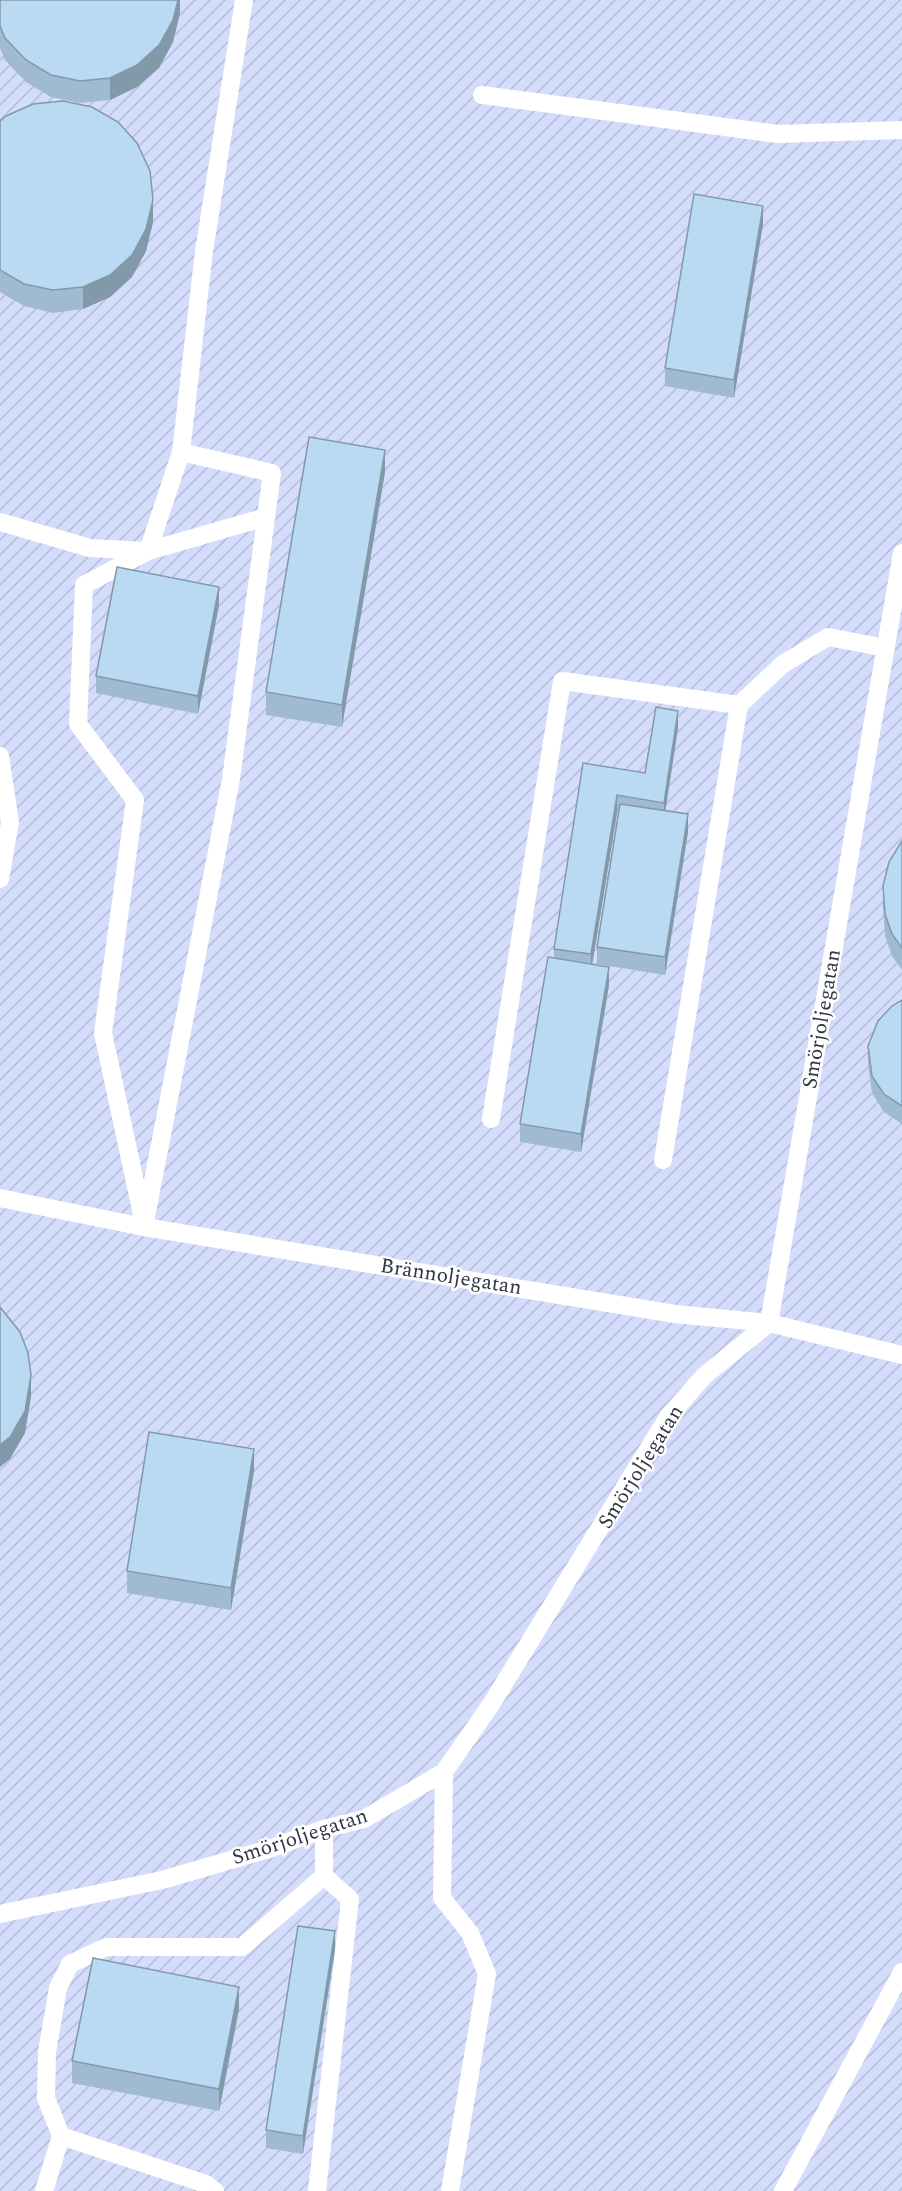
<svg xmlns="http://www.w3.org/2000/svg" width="902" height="2191" viewBox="0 0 902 2191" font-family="Spectral,serif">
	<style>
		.industrial { fill: url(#industrial-furrows) }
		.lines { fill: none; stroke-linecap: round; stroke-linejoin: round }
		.lane { stroke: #fff; stroke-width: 18 }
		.wall { fill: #a0bbd1 }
		.shaded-wall { fill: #8299aa }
		.building { fill: #badaf3; stroke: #8299aa; stroke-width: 1.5 }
		.labels { text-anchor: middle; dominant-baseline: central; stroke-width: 5; stroke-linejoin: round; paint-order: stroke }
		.street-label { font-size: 21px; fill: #333743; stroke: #fff }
	</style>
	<defs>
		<pattern id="industrial-furrows" width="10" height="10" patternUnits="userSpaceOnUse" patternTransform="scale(1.5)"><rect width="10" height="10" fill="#d3dcfb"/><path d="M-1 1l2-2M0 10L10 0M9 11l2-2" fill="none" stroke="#b6bdd8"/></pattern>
	</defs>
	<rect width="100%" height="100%" fill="#e3e9fd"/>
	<rect class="industrial" x="0" y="0" width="902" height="2191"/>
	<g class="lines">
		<g class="lane">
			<polyline points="482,95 778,134 902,130"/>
			<polyline points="0,522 90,548 148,551 266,517"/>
			<polyline points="0,756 10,822 0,879"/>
			<polyline points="491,1119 562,681 739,705"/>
			<polyline points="663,1160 739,705 783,664 828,637 886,648"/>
			<polyline points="0,1198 144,1227 675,1314 769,1323 902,1355"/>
			<polyline points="143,1219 103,1033 135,800 78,724 84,585 148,551 181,452"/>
			<polyline points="144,1227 231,779 272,473 181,452 204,251 244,0"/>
			<polyline points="444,1772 442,1898 470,1933 487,1974 450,2191"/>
			<polyline points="0,1914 162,1880 272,1848 324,1829 364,1819 444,1772 492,1703 668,1417 704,1376 769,1323 902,553"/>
			<polyline points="44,2191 61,2136"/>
			<polyline points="215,2191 206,2184 61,2136 46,2098 47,2052 58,1988 70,1964 106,1947 242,1947 324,1876 324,1829"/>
			<polyline points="317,2191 350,1899 324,1876"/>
			<polyline points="783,2191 902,1972"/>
		</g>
	</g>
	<g class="wall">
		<polygon points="0,0 180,0 180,13 173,42 159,68 137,87 110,100 80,103 51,97 26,82 5,60 0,48"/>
		<polygon points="0,121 153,222 146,251 132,277 110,297 83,309 53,313 24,306 0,292"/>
		<polygon points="763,224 734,398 665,386 665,368"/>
		<polygon points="385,472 342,727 266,715 266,692"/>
		<polygon points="219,605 198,714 96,693 96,676"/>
		<polygon points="678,728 665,811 688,832 665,975 597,964 597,947 618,813 617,813 592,964 609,985 581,1152 520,1142 520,1124 554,958 554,949 583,763 645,773"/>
		<polygon points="902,841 902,970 892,956 885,936 883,908 883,886"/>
		<polygon points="902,1000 902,1124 884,1112 872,1093 868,1064 868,1046"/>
		<polygon points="254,1471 231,1610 127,1593 127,1571"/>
		<polygon points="335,1949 303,2154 266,2148 266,2130"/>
		<polygon points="239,2009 219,2111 72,2083 72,2061"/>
	</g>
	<g class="shaded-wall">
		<polygon points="178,0 180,0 180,13 173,42 159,68 137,87 110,100 110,78"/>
		<polygon points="153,200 153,222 146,251 132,277 110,297 83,309 83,287"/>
		<polygon points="763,206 763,224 734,398 734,380"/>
		<polygon points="385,450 385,472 342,727 342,705"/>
		<polygon points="219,587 219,605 198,714 198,696"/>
		<polygon points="678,711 678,728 664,820 664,803"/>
		<polygon points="617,795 617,813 591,972 591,954"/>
		<polygon points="688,814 688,832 665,975 665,957"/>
		<polygon points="609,967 609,985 581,1152 581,1134"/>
		<polygon points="31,1375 31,1397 25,1433 10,1459 0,1467 0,1445"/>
		<polygon points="254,1449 254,1471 231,1610 231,1588"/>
		<polygon points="335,1931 335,1949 303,2154 303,2136"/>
		<polygon points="239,1987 239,2009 219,2111 219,2089"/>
	</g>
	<g class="building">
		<polygon points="0,0 178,0 173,20 159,45 137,65 110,78 80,81 51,75 26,60 5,38 0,26"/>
		<polygon points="63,101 92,107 118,122 137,143 150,171 153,200 146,229 132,255 110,275 83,287 53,290 24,284 0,270 0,121 6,116 33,104"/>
		<polygon points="694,194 763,206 734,380 665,368"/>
		<polygon points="309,437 385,450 342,705 266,692"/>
		<polygon points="117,567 219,587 198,696 96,676"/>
		<polygon points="656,707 678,711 664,803 617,795 591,954 554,949 583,763 645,773"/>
		<polygon points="620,804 688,814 665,957 597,947"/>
		<polygon points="902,841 902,948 892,934 885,914 883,886 889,862"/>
		<polygon points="548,957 609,967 581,1134 520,1124"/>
		<polygon points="902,1000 902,1106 884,1094 872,1076 868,1046 878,1021 892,1006"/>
		<polygon points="0,1307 20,1332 28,1353 31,1375 25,1411 10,1437 0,1445"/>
		<polygon points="149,1432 254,1449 231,1588 127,1571"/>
		<polygon points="298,1926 335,1931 303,2136 266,2130"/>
		<polygon points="93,1958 239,1987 219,2089 72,2061"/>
	</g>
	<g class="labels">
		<g class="street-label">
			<text transform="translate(822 1019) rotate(-80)">Smörjoljegatan</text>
			<text transform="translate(451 1277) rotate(9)">Brännoljegatan</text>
			<text transform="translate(641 1467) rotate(-58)">Smörjoljegatan</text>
			<text transform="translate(300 1837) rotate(-18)">Smörjoljegatan</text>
		</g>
	</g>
</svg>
